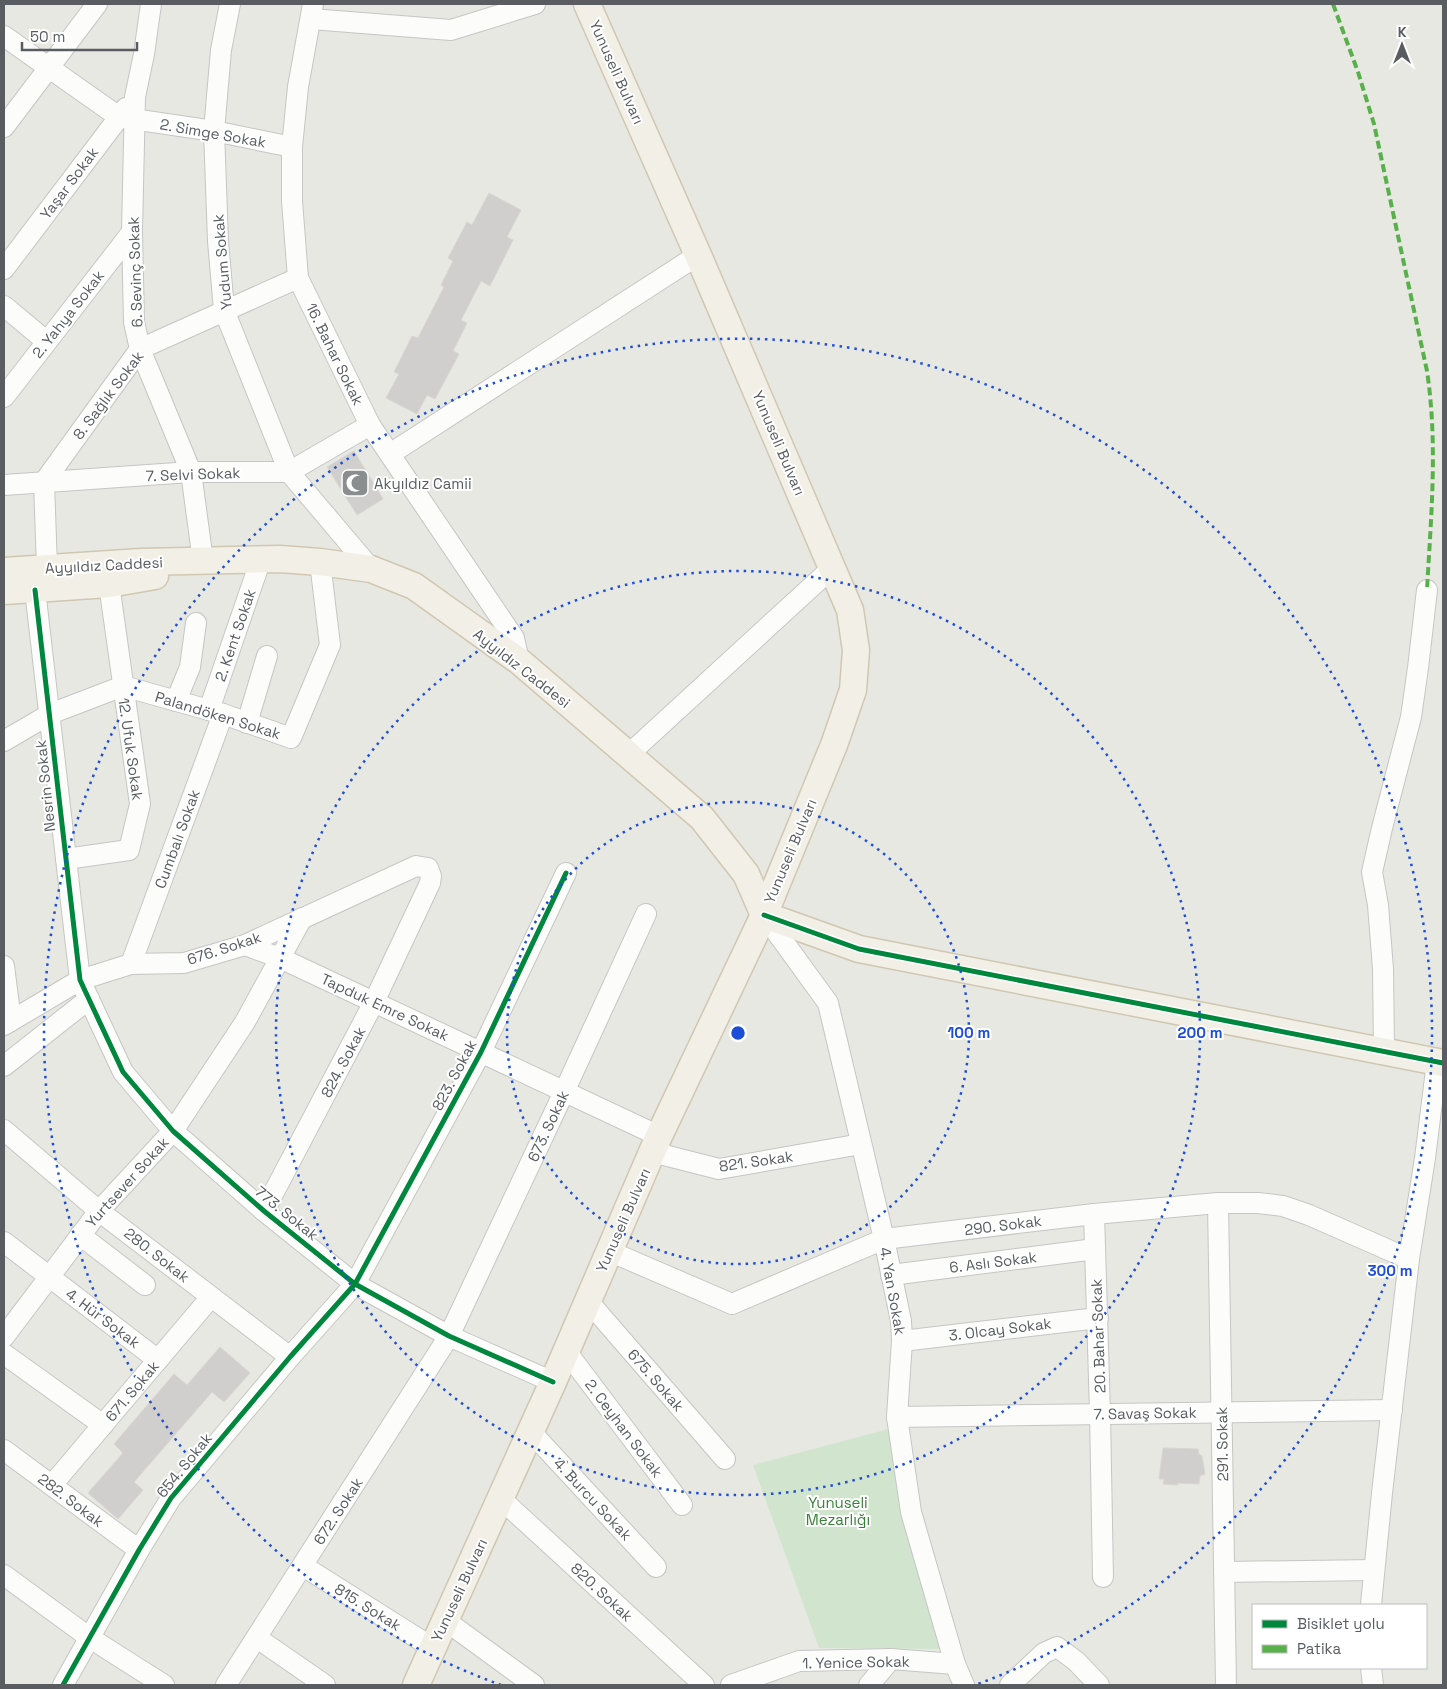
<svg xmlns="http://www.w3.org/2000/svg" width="1447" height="1689" viewBox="0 0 1447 1689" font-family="'Space Grotesk',sans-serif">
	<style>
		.green { fill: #d1e5ce }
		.building { fill: #d0cfcd; stroke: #d8d6d2 }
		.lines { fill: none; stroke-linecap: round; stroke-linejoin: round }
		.minor-casing { stroke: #c5c5c4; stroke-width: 22 }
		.major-casing { stroke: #d0c7b1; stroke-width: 29 }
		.minor { stroke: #fcfcfb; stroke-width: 20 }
		.major { stroke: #f1efe6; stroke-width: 26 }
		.quiet { stroke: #58b04a; stroke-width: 4; stroke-dasharray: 8 4; stroke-linecap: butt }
		.cycleway-casing { stroke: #fff; stroke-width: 8 }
		.cycleway { stroke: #00873e; stroke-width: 5 }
		.ring { fill: none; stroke: #1d4ed8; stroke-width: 2.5; stroke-dasharray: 2.5 5 }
		.labels { text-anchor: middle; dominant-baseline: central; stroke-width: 4; stroke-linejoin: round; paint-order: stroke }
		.street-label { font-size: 15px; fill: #595d61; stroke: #fff }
		.poi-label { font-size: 15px; fill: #595d61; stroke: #fff; text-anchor: start }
		.park-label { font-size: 15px; fill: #378138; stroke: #fff }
		.centre { fill: #1d4ed8; stroke: #fff; stroke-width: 2.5 }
		.ring-label { font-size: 15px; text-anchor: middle; font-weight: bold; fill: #1d4ed8; stroke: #fff; stroke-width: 4; stroke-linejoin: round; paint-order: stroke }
	</style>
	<rect width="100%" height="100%" fill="#e8e8e3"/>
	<polygon class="green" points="892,1428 945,1649 819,1648 753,1465"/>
	<g class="building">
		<polygon points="489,193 521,210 507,237 513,240 490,286 481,281 461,320 467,323 453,351 459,354 435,399 427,395 417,414 386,398 399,374 394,372 412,336 418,338 444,287 441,285 453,261 448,258 467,222 472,225"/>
		<polygon points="354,451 383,499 357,515 327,467"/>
		<polygon points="220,1347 250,1373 224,1402 212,1392 134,1482 143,1490 118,1519 88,1493 123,1453 114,1444 174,1374 187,1385"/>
		<polygon points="1163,1448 1198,1449 1199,1454 1202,1456 1205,1474 1200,1476 1199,1484 1178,1483 1178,1485 1163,1484 1164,1479 1159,1479"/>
	</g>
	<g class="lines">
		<g class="minor-casing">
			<g id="minor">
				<polyline points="151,4 144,54 135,97 132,232 134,322 140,349 191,472 203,561"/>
				<polyline points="230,4 221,50 214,131 218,241 224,310 289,472 371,569"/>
				<polyline points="313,4 298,87 292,147 292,201 298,278 370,425 514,638 519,661"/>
				<polyline points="311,19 451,30 535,4"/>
				<polyline points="4,36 119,117 214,131 292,147"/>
				<polyline points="4,127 97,4"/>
				<polyline points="4,269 126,108"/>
				<polyline points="4,306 46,341"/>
				<polyline points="4,397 132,232"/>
				<polyline points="390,454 698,255"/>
				<polyline points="4,485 191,472 289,472 370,425"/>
				<polyline points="47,568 44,482 140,349 298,278"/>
				<polyline points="35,590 80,980 123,1072 173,1131 264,1211 355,1284 449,1336 553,1382"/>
				<polyline points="176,701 190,667 196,623"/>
				<polyline points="209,710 261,559"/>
				<polyline points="247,723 267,656"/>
				<polyline points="4,741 50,714 123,686 223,714 291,738 330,645 320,562"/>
				<polyline points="628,755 832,568"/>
				<polyline points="66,859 129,850 140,804 109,584"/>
				<polyline points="764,915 828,1003 884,1239 901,1321 902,1341 897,1417 911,1512 955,1664 964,1685"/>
				<polyline points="245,945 280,958 659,1136"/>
				<polyline points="131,964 223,714"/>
				<polyline points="4,966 11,1021"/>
				<polyline points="4,1025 80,980 131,964 184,963 245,945 416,866 428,868 431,876 430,883 374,1002 264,1211"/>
				<polyline points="1384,1051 1383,969 1378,905 1372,872 1382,828 1411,717 1418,668 1427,590"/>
				<polyline points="4,1066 89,999"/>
				<polyline points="4,1130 99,1211 290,1357"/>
				<polyline points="652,1152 719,1169 861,1144"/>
				<polyline points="1218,1203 1226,1685"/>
				<polyline points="1094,1214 1100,1413 1103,1577"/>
				<polyline points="80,1235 145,1285"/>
				<polyline points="4,1242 158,1360"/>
				<polyline points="609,1251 732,1304 884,1239 1094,1214 1218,1203 1258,1203 1283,1206 1309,1215 1409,1259"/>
				<polyline points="891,1275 1095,1249"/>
				<polyline points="588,1301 725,1459"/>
				<polyline points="4,1337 99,1211 173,1131 245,1022 302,918"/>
				<polyline points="902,1341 1098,1318"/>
				<polyline points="566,1351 682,1505"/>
				<polyline points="4,1354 103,1425"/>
				<polyline points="897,1417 1392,1410"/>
				<polyline points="531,1432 656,1567"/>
				<polyline points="4,1450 139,1550"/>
				<polyline points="52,1485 211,1297"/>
				<polyline points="501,1499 704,1685"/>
				<polyline points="303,1566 433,1648"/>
				<polyline points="1224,1572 1374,1570"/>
				<polyline points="4,1575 90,1638 164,1685"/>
				<polyline points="1371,1605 1382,1493 1409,1259 1425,1158 1437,1062"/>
				<polyline points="446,1621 534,1685"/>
				<polyline points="257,1638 325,1685"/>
				<polyline points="1371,1668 1373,1685"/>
				<polyline points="63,1685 139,1550 171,1498 290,1357 355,1284 481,1052 566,873"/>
				<polyline points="226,1685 449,1336 564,1092 646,914"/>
				<polyline points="731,1685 799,1661 891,1659 955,1664"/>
				<polyline points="869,1685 891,1659"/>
				<polyline points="1010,1685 1044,1653 1057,1647 1076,1661 1099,1685"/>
			</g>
		</g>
		<g class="major-casing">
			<g id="major">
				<polyline points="4,571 141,562 280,559 320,562 371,569 414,586 519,661 702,818 746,874 764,915 859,949 1443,1063"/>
				<polyline points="4,591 109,584 155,576"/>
				<polyline points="416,1685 553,1382 659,1136 764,915 834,745 853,690 856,650 850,610 698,255 587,4"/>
			</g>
		</g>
		<use href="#minor" class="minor"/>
		<use href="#major" class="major"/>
		<path class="quiet" d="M1333 4 1358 72 1374 124 1427 371C1438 444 1431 516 1427 590"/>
		<g class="cycleway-casing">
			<g id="cycleway">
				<polyline points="35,590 80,980 123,1072 173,1131 264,1211 355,1284 449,1336 553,1382"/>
				<polyline points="764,915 859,949 1443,1063"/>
				<polyline points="63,1685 139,1550 171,1498 290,1357 355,1284 481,1052 566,873"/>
			</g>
		</g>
		<use href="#cycleway" class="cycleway"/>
	</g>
	<g class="ring">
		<circle cx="738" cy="1033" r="231"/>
		<circle cx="738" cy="1033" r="462"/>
		<path d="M501 1685A694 694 0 1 1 975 1685"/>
	</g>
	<defs>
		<g id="mosque-square" transform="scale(1.4375)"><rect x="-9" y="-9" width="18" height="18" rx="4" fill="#8b8e8e" stroke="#fff"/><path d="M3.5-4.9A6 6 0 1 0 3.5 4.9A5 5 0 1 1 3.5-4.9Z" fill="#fff"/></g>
	</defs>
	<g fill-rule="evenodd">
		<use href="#mosque-square" x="355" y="483"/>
	</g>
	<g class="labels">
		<g class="street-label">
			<text transform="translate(617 72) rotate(66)">Yunuseli Bulvarı</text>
			<text transform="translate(213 133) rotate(10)">2. Simge Sokak</text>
			<text transform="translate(69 183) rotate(-53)">Yaşar Sokak</text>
			<text transform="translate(222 262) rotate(-95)">Yudum Sokak</text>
			<text transform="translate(135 272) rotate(-92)">6. Sevinç Sokak</text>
			<text transform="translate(68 314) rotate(-52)">2. Yahya Sokak</text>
			<text transform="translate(335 354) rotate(64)">16. Bahar Sokak</text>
			<text transform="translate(108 395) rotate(-53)">8. Sağlık Sokak</text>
			<text transform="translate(779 443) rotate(67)">Yunuseli Bulvarı</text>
			<text transform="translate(193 474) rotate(-2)">7. Selvi Sokak</text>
			<text transform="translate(104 565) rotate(-3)">Ayyıldız Caddesi</text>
			<text transform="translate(235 635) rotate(-71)">2. Kent Sokak</text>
			<text transform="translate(522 668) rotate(38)">Ayyıldız Caddesi</text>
			<text transform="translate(218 715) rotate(17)">Palandöken Sokak</text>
			<text transform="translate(131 749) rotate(82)">12. Ufuk Sokak</text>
			<text transform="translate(45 786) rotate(-96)">Nesrin Sokak</text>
			<text transform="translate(177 839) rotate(-70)">Cumbalı Sokak</text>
			<text transform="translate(790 851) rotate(-67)">Yunuseli Bulvarı</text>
			<text transform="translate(224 948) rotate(-18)">676. Sokak</text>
			<text transform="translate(385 1007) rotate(25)">Tapduk Emre Sokak</text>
			<text transform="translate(343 1062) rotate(-62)">824. Sokak</text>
			<text transform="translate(454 1075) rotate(-62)">823. Sokak</text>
			<text transform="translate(548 1126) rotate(-65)">673. Sokak</text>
			<text transform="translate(756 1161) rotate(-8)">821. Sokak</text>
			<text transform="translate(127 1182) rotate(-48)">Yurtsever Sokak</text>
			<text transform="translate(287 1213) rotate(39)">773. Sokak</text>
			<text transform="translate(623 1220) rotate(-66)">Yunuseli Bulvarı</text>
			<text transform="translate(1003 1225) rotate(-7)">290. Sokak</text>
			<text transform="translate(157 1255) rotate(38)">280. Sokak</text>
			<text transform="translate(993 1262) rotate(-7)">6. Aslı Sokak</text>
			<text transform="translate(893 1291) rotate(80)">4. Yan Sokak</text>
			<text transform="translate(103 1318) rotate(37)">4. Hür Sokak</text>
			<text transform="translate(1000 1329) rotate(-7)">3. Olcay Sokak</text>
			<text transform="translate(1098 1336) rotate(-92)">20. Bahar Sokak</text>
			<text transform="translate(656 1380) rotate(49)">675. Sokak</text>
			<text transform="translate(132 1391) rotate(-50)">671. Sokak</text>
			<text transform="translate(1145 1413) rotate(-1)">7. Savaş Sokak</text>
			<text transform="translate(624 1428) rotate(53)">2. Ceyhan Sokak</text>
			<text transform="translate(1222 1444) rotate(-91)">291. Sokak</text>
			<text transform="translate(184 1465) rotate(-51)">654. Sokak</text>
			<text transform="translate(593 1499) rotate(47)">4. Burcu Sokak</text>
			<text transform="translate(71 1500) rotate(37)">282. Sokak</text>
			<text transform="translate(338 1511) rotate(-57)">672. Sokak</text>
			<text transform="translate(459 1590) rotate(-65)">Yunuseli Bulvarı</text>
			<text transform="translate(602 1592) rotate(43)">820. Sokak</text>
			<text transform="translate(368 1607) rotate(32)">815. Sokak</text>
			<text transform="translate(856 1662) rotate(-1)">1. Yenice Sokak</text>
		</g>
		<g class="poi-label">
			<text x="374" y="483">Akyıldız Camii</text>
		</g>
		<g class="park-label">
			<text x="838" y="1502">Yunuseli<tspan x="838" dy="17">Mezarlığı</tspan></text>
		</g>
	</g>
	<circle cx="738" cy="1033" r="8" class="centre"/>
	<g class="ring-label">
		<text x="969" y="1038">100 m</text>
		<text x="1200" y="1038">200 m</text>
		<text x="1390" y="1276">300 m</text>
	</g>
	<rect width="1447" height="1689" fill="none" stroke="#595d61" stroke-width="10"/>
	<rect x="1252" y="1604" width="175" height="65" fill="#ffffff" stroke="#bdbec0"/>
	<rect x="1262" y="1620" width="25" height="8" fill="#00873e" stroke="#bdbec0"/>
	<text x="1297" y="1629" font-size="15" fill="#595d61">Bisiklet yolu</text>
	<rect x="1262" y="1645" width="25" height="8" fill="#58b04a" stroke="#bdbec0"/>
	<text x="1297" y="1654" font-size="15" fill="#595d61">Patika</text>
	<g transform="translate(1402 45)" stroke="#ffffff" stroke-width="4" paint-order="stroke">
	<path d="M0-4L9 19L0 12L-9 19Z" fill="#595d61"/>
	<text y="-8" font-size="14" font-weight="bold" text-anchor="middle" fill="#595d61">K</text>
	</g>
	<path d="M22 42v8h115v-8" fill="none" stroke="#595d61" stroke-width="2.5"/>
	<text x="30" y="42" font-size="15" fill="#595d61" stroke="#ffffff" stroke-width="4" paint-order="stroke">50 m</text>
</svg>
